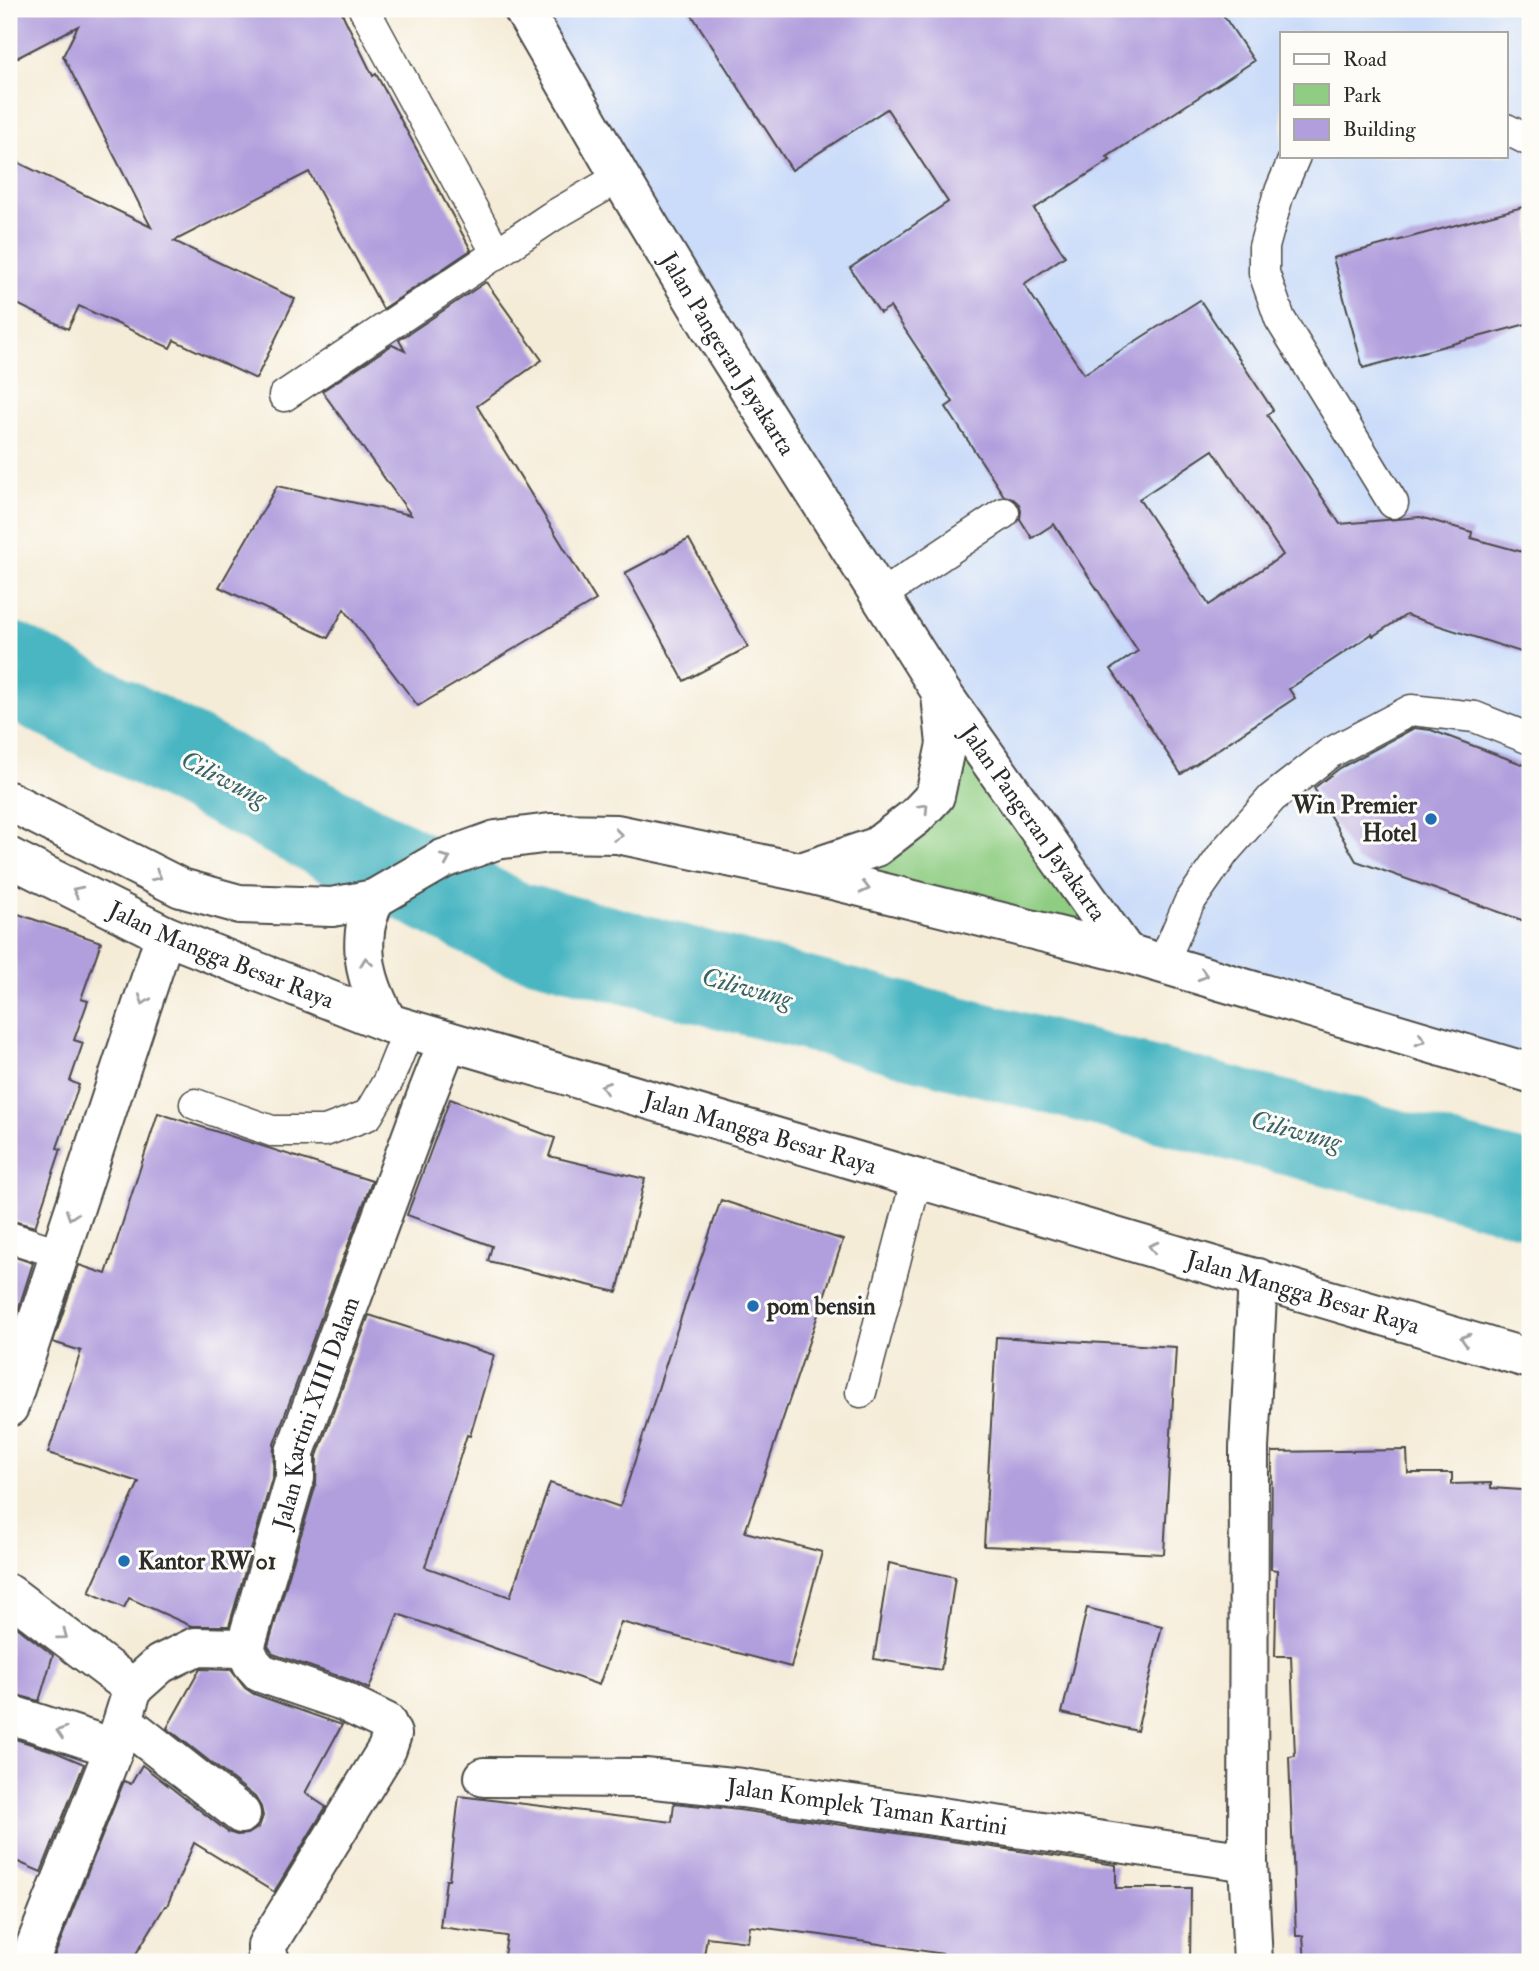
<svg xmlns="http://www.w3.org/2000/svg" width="1539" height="1971" viewBox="0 0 1539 1971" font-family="'IM FELL Double Pica',serif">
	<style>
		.built { fill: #cadcf9; fill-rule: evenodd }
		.green { fill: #8fcd83; stroke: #5d7c57; stroke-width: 2 }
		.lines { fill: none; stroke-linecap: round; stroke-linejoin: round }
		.river { stroke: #48b6c2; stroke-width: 93 }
		.building { fill: #b09edd; fill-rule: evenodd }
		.lane-casing { stroke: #494845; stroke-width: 33 }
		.street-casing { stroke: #494845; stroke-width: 42 }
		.secondary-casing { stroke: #494845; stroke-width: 42 }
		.lane { stroke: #fff; stroke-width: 30 }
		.street { stroke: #fff; stroke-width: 38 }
		.secondary { stroke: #fff; stroke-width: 38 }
		.oneway { stroke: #a0a0a0 }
		.poi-dot { fill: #1f6fb2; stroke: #fdfcf7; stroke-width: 2.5 }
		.labels { text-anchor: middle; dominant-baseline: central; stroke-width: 6; stroke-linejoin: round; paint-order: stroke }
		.street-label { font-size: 24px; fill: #2b2b2b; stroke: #fdfcf7 }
		.poi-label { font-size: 24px; font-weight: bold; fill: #2b2b2b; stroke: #fdfcf7; text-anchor: start }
		.water-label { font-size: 26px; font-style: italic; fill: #376367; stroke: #fdfcf7 }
	</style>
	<rect width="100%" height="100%" fill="#fdfcf7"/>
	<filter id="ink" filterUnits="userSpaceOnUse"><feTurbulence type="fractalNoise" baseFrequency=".0143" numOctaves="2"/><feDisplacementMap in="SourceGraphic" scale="14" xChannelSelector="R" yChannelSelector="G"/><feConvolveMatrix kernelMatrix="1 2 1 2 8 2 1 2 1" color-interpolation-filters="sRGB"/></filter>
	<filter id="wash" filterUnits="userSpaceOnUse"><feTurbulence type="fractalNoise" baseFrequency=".00686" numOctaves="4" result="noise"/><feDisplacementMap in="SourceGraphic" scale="28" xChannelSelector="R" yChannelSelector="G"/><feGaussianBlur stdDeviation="1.57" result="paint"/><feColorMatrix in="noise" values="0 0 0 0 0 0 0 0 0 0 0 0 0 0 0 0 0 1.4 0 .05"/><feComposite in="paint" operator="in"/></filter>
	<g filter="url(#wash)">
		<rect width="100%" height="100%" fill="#f5ecd8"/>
		<path class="built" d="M526 9H1530V1072L1126 953ZM1282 33H1506V156H1282Z"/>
		<polygon class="green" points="941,692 1126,953 801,872 915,817"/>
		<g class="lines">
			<polyline class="river" points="9,668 513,928 1530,1191"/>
		</g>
		<g id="blocks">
			<g class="building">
				<polygon points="9,9 340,9 373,76 376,74 471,250 383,309 309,172 174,241 295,299 256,379 174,340 170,348 79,306 68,329 9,300 9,158 151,227 63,56 78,26 9,62"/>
				<path d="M688 9H1219L1254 61 1107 157 1110 160 1034 209 1065 256 1024 284 1084 374 1200 300 1273 410 1267 415 1340 524 1420 517 1472 532 1471 538 1530 554V655L1406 615 1373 636 1372 634 1289 689 1295 698 1181 774 1111 669 1138 651 1054 524 1032 538 1020 519 1021 511 1019 504 1012 498 1004 496 946 407 953 402 890 307 880 313 850 268 948 202 887 109 792 170ZM1213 450 1283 555 1209 605 1139 499Z"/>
				<polygon points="1530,205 1530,323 1363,368 1333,258"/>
				<polygon points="486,282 542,360 477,406 596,600 418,706 344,609 328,638 219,587 277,486 411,515 322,391 392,345 405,351 399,340"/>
				<polygon points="689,539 748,647 684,681 625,573"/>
				<polygon points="1414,728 1431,730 1530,767 1530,923 1356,861 1314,788 1340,768"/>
				<polygon points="9,911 101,942 81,999 88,1001 74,1040 83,1043 70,1081 79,1085 57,1148 61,1149 35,1227 9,1220"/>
				<polygon points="450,1099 555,1138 549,1156 645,1179 617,1292 488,1261 492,1246 407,1215"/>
				<polygon points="158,1113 372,1181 274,1444 273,1475 229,1626 191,1626 129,1598 124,1608 89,1592 139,1482 48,1453 81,1351 53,1342 79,1265 106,1274"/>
				<polygon points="721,1200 843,1240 745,1532 822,1552 791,1667 621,1622 599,1685 398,1614 369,1689 350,1680 273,1654 268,1646 316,1484 317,1456 369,1315 494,1355 470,1436 467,1435 425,1567 510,1597 550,1483 620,1507 684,1308"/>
				<polygon points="9,1255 33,1263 12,1329 9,1328"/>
				<polygon points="996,1337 1176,1347 1164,1554 984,1546"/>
				<polygon points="1407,1450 1408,1473 1452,1473 1452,1484 1491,1483 1491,1488 1522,1490 1530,1537 1530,1962 1305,1962 1303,1936 1296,1936 1289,1757 1295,1756 1291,1656 1275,1656 1277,1570 1271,1569 1272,1452"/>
				<polygon points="889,1563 955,1577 941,1670 874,1659"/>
				<polygon points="1087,1608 1162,1626 1137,1731 1062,1713"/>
				<polygon points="9,1621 53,1655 39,1701 9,1693"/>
				<polygon points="200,1669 231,1670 245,1688 254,1694 342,1725 305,1793 326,1807 274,1892 194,1843 167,1906 165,1906 131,1962 52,1962 124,1781 131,1784 142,1765 228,1832 237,1835 248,1834 259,1827 263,1816 261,1807 255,1797 167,1728"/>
				<polygon points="9,1737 53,1751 84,1764 41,1872 9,1858"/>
				<polygon points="459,1796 672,1822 674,1803 739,1810 1116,1865 1116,1888 1191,1888 1190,1962 943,1962 944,1954 821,1935 750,1926 748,1942 707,1937 703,1962 503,1962 507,1936 440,1927 446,1880 449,1880"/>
			</g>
		</g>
	</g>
	<g filter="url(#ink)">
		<use href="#blocks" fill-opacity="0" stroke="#494845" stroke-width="2"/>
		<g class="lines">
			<g class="lane-casing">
				<g id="lane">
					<polyline points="364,9 497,254"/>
					<polyline points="1506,129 1530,141"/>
					<polyline points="1295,156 1278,196 1264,247 1264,273 1280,319 1393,503"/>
					<polyline points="284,396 551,217 620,177"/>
					<polyline points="880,596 1004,513"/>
					<polyline points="1163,963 1189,903 1225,851 1272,798 1330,753 1411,710 1475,717 1530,739"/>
					<polyline points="195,1104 272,1131 325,1131 368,1115 388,1081 409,1029"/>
					<polyline points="9,1237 59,1253"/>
					<polyline points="861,1392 917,1177"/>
				</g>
			</g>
			<g class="street-casing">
				<g id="street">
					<polyline points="9,1407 165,935"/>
					<polyline points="9,1594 133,1688 114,1748 29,1962"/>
					<polyline points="133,1688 160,1664 195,1647 245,1648"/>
					<polyline points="9,1714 114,1748"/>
					<polyline points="123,1721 241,1814"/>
					<path id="s1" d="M484 1777 645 1778 742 1788 1248 1862"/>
					<path id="s2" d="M271 1962 267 1955V1945L387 1749 392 1734 386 1722 343 1701 261 1673 252 1663 245 1648 295 1478V1452L426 1097 448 1041"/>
					<polyline points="1253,1962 1248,1862 1249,1448 1258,1278"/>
				</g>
			</g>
			<g class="secondary-casing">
				<g id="secondary">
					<path id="s3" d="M523 9 620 177 715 335 941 692 1126 953"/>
					<polyline points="9,801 181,888 239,904 332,907 374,899 443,859 496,840 550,833 617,834 801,872 1126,953 1530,1073"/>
					<path id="s4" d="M9 857 165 935 388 1023 1530 1359"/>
					<polyline points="801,872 876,847 915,817 935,796 946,744 941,695"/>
					<path d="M374 899C371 909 366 921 365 931 361 967 372 993 388 1023"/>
				</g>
			</g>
			<use href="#lane" class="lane"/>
			<use href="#street" class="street"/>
			<use href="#secondary" class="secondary"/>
		</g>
		<defs><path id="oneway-chevron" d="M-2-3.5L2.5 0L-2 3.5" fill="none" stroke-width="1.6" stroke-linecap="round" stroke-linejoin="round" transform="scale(1.75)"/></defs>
		<g class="oneway">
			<use href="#oneway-chevron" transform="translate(924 808) rotate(-46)"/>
			<use href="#oneway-chevron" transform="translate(618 835) rotate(7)"/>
			<use href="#oneway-chevron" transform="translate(446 859) rotate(-24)"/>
			<use href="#oneway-chevron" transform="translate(157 876) rotate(27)"/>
			<use href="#oneway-chevron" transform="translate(865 888) rotate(14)"/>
			<use href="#oneway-chevron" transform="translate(77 891) rotate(-153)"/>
			<use href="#oneway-chevron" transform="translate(366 962) rotate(-97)"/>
			<use href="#oneway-chevron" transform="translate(1203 975) rotate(17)"/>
			<use href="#oneway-chevron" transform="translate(144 1000) rotate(109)"/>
			<use href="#oneway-chevron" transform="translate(1421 1040) rotate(17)"/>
			<use href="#oneway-chevron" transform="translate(605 1087) rotate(-164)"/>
			<use href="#oneway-chevron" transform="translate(71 1215) rotate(109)"/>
			<use href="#oneway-chevron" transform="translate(1153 1247) rotate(-164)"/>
			<use href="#oneway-chevron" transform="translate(1465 1339) rotate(-163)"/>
			<use href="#oneway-chevron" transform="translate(63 1635) rotate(37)"/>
			<use href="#oneway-chevron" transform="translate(61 1732) rotate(-162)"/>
		</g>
	</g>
	<g class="poi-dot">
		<circle cx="1431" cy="819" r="7"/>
		<circle cx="753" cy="1306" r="7"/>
		<circle cx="124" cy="1561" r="7"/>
	</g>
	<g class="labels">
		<g class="street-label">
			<text stroke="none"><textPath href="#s3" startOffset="401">Jalan Pangeran Jayakarta</textPath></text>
			<text stroke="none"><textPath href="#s3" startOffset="961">Jalan Pangeran Jayakarta</textPath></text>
			<text stroke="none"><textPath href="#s4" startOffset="234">Jalan Mangga Besar Raya</textPath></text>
			<text stroke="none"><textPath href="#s4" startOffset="802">Jalan Mangga Besar Raya</textPath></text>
			<text stroke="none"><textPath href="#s4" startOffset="1368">Jalan Mangga Besar Raya</textPath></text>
			<text stroke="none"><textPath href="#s2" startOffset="688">Jalan Kartini XIII Dalam</textPath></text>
			<text stroke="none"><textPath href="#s1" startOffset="385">Jalan Komplek Taman Kartini</textPath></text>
		</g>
		<g class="poi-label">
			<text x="1417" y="805" text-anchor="end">Win Premier<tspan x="1417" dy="28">Hotel</tspan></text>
			<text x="767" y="1306">pom bensin</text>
			<text x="138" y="1561">Kantor RW 01</text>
		</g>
		<g class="water-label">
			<text transform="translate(224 779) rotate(27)">Ciliwung</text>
			<text transform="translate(747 988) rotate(15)">Ciliwung</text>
			<text transform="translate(1296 1131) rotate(15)">Ciliwung</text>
		</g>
	</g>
	<rect width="1539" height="1971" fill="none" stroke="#fdfcf7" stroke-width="35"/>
	<rect x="1280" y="32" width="228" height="126" fill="#fdfcf7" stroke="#a9a8a5" stroke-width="2"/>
	<rect x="1294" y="54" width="35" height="10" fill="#ffffff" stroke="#a9a8a5" stroke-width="2"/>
	<text x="1343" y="66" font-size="21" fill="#2b2b2b">Road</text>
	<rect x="1294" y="84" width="35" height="21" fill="#8fcd83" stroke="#a9a8a5" stroke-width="2"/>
	<text x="1343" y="102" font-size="21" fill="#2b2b2b">Park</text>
	<rect x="1294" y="119" width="35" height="21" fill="#b09edd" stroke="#a9a8a5" stroke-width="2"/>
	<text x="1343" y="136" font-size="21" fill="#2b2b2b">Building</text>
</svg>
